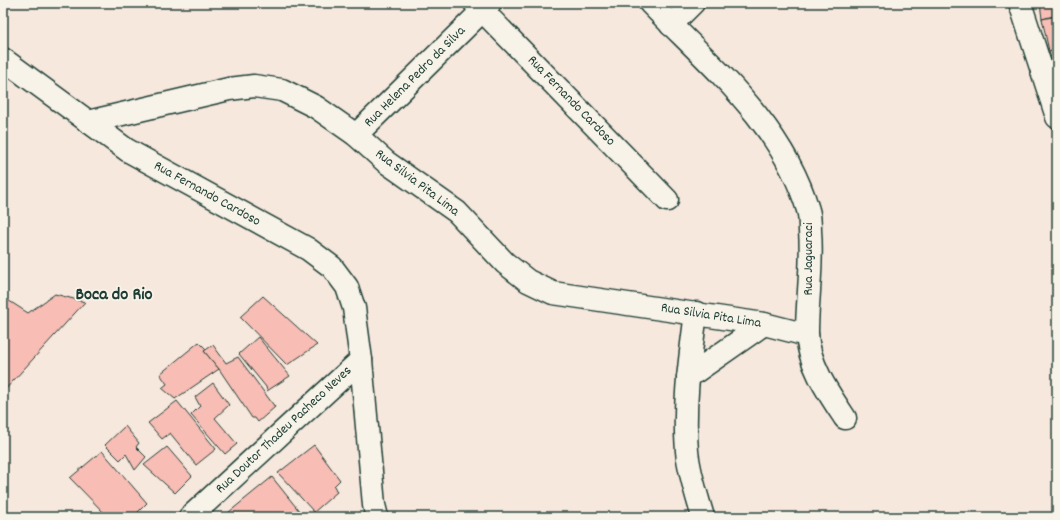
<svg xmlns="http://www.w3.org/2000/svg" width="1060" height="520" viewBox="0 0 1060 520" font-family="Dekko,sans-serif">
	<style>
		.building { fill: #f8bdb4; stroke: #1f3d34 }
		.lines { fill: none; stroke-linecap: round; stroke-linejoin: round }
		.minor-casing { stroke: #1f3d34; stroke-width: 25 }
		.minor { stroke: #f7f3e8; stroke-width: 22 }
		.labels { text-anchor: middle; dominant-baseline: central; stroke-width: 3.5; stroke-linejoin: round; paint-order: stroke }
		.street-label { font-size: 14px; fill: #1f3d34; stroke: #f7f3e8 }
		.district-label { font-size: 18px; font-weight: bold; fill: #1f3d34; stroke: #f7f3e8 }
	</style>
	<rect width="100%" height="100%" fill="#f7e8de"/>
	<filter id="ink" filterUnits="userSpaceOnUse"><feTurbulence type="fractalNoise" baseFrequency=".025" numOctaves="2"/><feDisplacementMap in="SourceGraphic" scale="8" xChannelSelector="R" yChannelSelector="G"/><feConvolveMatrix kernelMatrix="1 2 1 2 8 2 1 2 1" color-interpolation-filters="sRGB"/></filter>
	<g filter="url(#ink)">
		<g class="building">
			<polygon points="1040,3 1057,3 1057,15 1042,19"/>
			<polygon points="1057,16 1057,49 1049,51 1042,19"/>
			<polygon points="1057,50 1057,87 1056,75 1049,52"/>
			<polygon points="55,294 85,302 3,392 3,297 28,313"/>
			<polygon points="263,296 317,345 287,365 240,317"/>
			<polygon points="258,337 290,376 267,391 266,387 239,354"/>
			<polygon points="199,342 206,349 204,351 219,369 175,399 162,388 167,384 160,374"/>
			<polygon points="213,345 226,363 238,357 275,407 258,422 255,418 252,418 219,369 204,351"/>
			<polygon points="213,383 229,405 215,418 237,444 225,454 191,415 200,406 195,397"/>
			<polygon points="177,401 216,449 196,465 170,433 162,439 148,423"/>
			<polygon points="125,426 139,443 136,447 146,457 135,470 126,454 120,460 105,445"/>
			<polygon points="314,445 340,480 334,486 337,492 314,512 278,473"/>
			<polygon points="167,447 192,476 175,493 144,465"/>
			<polygon points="102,451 147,503 133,517 108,517 70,478"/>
			<polygon points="272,477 304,517 223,517"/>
			<polygon points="88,513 91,517 83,517"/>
		</g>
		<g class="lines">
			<g class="minor-casing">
				<g id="minor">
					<polyline points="475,3 667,200"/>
					<path d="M650 3C710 65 783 124 808 210 810 216 810 224 810 231 813 265 807 299 807 333 808 364 829 394 845 418"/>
					<polyline points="1020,3 1057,117"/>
					<polyline points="671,25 693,3"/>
					<polyline points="3,59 127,150 308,249 332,267 347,287 354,308 361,360 374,505 377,517"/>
					<polyline points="88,122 229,89 254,86 282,90 316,107 356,135 386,162 457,212 505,263 528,281 553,293 764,324 807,335"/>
					<polyline points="356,135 490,3"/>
					<path d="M696 313C690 359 683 405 687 451 689 473 697 496 703 517"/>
					<polyline points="688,377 764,324"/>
					<polyline points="190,517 361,360"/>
				</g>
			</g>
			<use href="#minor" class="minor"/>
		</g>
	</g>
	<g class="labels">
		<g class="street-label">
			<text transform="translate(415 77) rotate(-45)">Rua Helena Pedro da Silva</text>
			<text transform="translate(571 101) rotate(46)">Rua Fernando Cardoso</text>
			<text transform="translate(417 183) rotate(37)">Rua Silvia Pita Lima</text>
			<text transform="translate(207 194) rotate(29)">Rua Fernando Cardoso</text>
			<text transform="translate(809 259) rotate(-90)">Rua Jaguaraci</text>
			<text transform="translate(711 316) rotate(9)">Rua Silvia Pita Lima</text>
			<text transform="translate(284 430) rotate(-43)">Rua Doutor Thadeu Pacheco Neves</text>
		</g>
		<g class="district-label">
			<text x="114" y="295">Boca do Rio</text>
		</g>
	</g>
	<rect width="1060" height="520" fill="none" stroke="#f7f3e8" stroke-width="16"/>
	<rect x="8" y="8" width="1044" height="504" fill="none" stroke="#1f3d34" stroke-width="1.5" filter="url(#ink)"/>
</svg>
